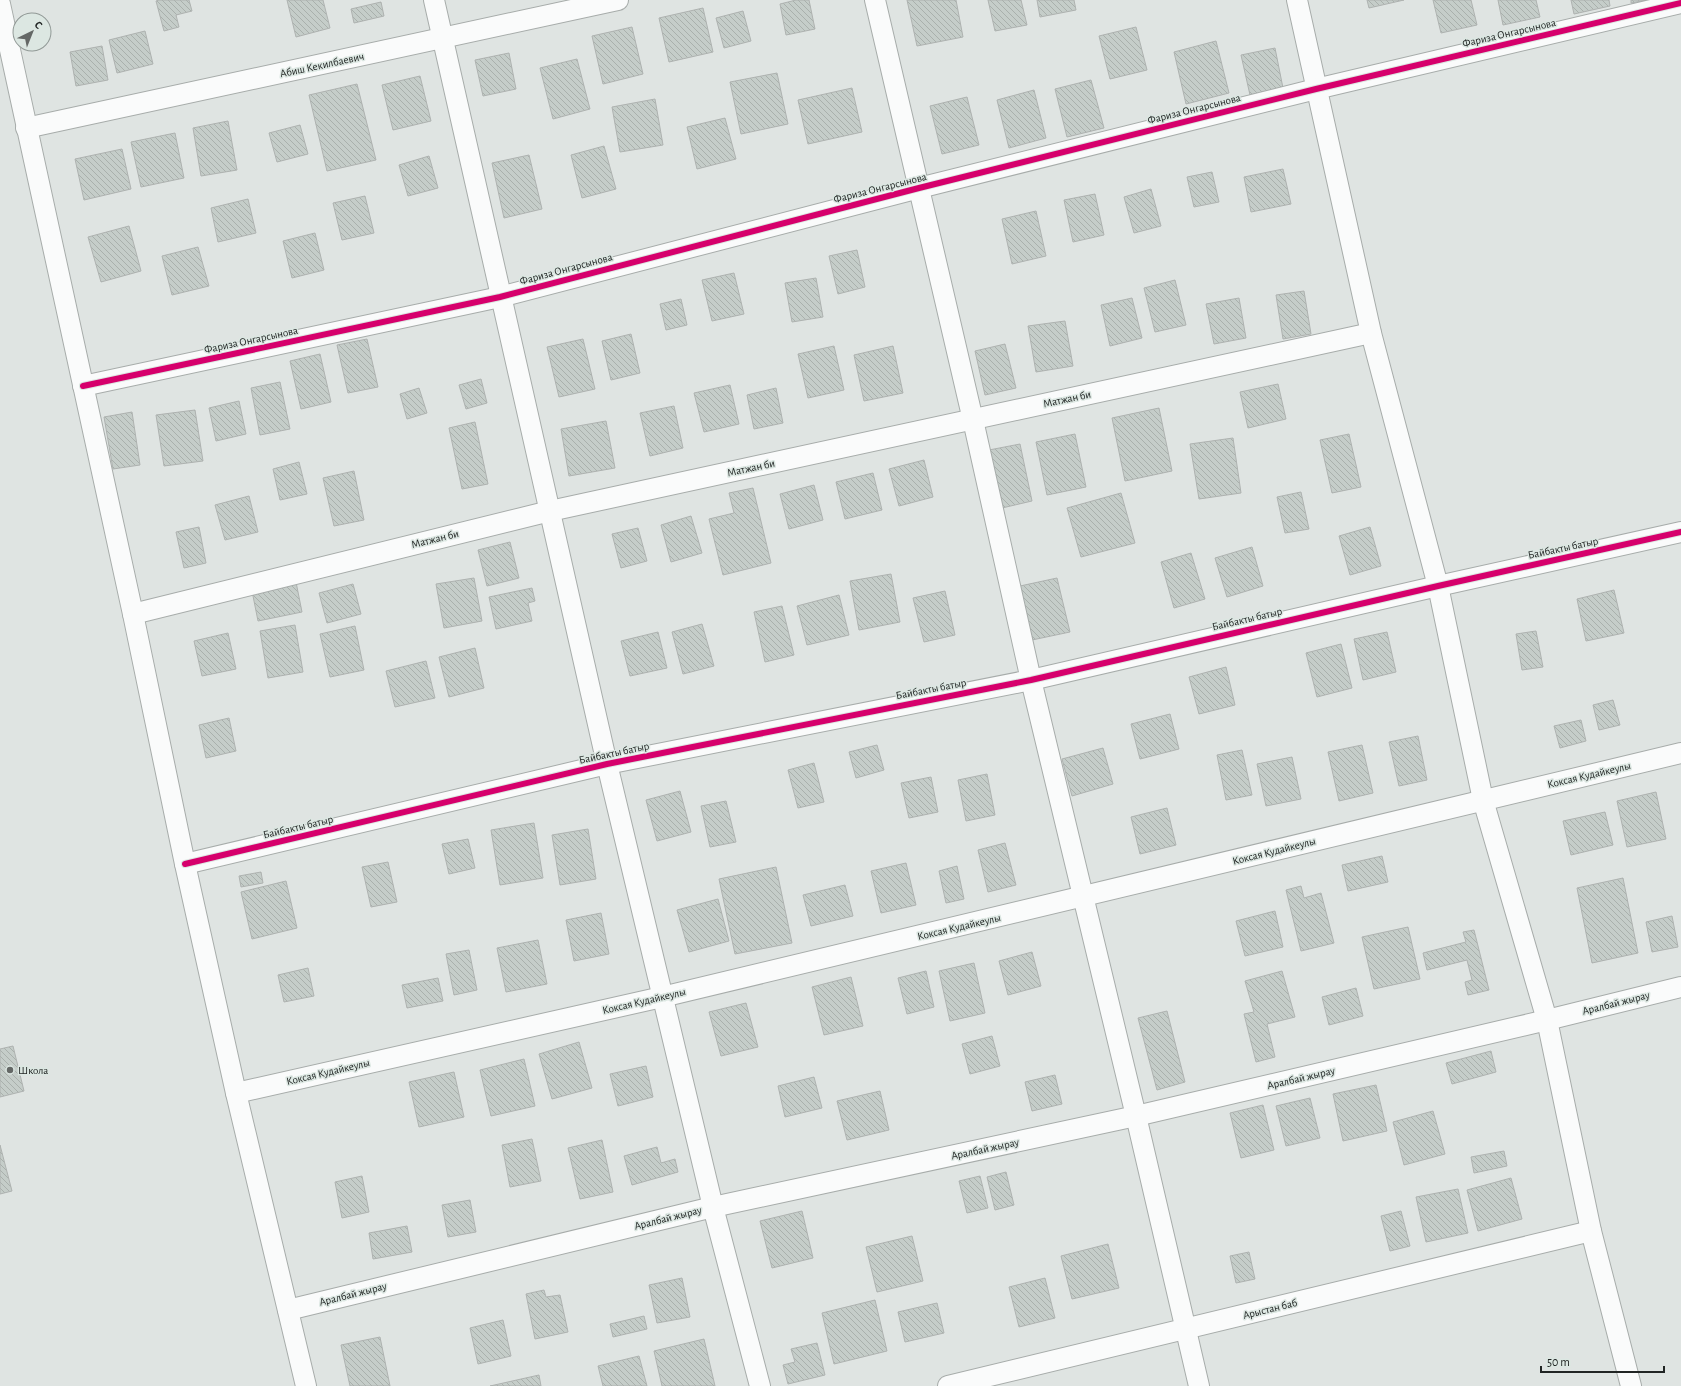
<svg xmlns="http://www.w3.org/2000/svg" width="1681" height="1386" viewBox="0 0 1681 1386" font-family="'Alegreya Sans',sans-serif">
	<style>
		.building { fill: url(#building-back-hatch); stroke: #aeb2b0 }
		.lines { fill: none; stroke-linecap: round; stroke-linejoin: round }
		.minor-casing { stroke: #a7acaa; stroke-width: 22 }
		.minor { stroke: #fafbfb; stroke-width: 20 }
		.cycleway-casing { stroke: #dce7e2; stroke-width: 8 }
		.cycleway { stroke: #d6006c; stroke-width: 6 }
		.poi-dot { fill: #646866; stroke: #dce7e2; stroke-width: 1.5 }
		.labels { text-anchor: middle; dominant-baseline: central; stroke-width: 3; stroke-linejoin: round; paint-order: stroke }
		.street-label { font-size: 11px; fill: #212524; stroke: #dce7e2 }
		.poi-label { font-size: 11px; fill: #212524; stroke: #dce7e2; text-anchor: start }
	</style>
	<defs>
		<pattern id="building-back-hatch" width="6" height="6" patternUnits="userSpaceOnUse"><rect width="6" height="6" fill="#c5cdc9"/><path d="M-1 5l2 2M0 0l6 6M5-1l2 2" fill="none" stroke="#a9b0ac"/></pattern>
	</defs>
	<rect width="100%" height="100%" fill="#dfe4e2"/>
	<g class="building">
		<polygon points="159,0 189,0 192,11 176,15 179,27 164,31 156,1"/>
		<polygon points="287,0 323,0 330,28 296,37"/>
		<polygon points="796,0 809,0 815,29 786,35 780,4"/>
		<polygon points="907,0 956,0 963,37 917,46"/>
		<polygon points="988,0 1021,0 1027,25 995,31"/>
		<polygon points="1037,0 1074,0 1076,10 1040,17"/>
		<polygon points="1367,0 1404,0 1369,8"/>
		<polygon points="1433,0 1471,0 1477,25 1441,33"/>
		<polygon points="1498,0 1536,0 1540,17 1503,25"/>
		<polygon points="1571,0 1609,0 1610,6 1574,14"/>
		<polygon points="1631,0 1647,0 1631,3"/>
		<polygon points="381,2 384,16 354,23 351,9"/>
		<polygon points="703,8 713,52 669,62 659,18"/>
		<polygon points="743,11 751,41 724,48 716,18"/>
		<polygon points="632,27 643,74 603,84 592,36"/>
		<polygon points="1136,27 1147,70 1110,79 1099,36"/>
		<polygon points="145,31 153,64 117,73 109,40"/>
		<polygon points="1216,41 1229,93 1186,104 1174,52"/>
		<polygon points="102,46 108,80 76,86 70,52"/>
		<polygon points="1275,48 1283,88 1250,95 1241,55"/>
		<polygon points="509,53 516,89 483,96 475,60"/>
		<polygon points="577,59 590,109 553,119 540,68"/>
		<polygon points="777,73 788,124 741,134 730,82"/>
		<polygon points="420,76 431,121 393,130 382,85"/>
		<polygon points="1091,80 1104,128 1067,137 1055,89"/>
		<polygon points="357,84 376,160 327,171 309,95"/>
		<polygon points="852,88 862,132 808,144 798,100"/>
		<polygon points="1034,90 1046,138 1009,148 997,100"/>
		<polygon points="967,97 979,145 942,154 930,106"/>
		<polygon points="655,99 663,145 620,152 612,107"/>
		<polygon points="725,118 736,159 697,169 687,127"/>
		<polygon points="228,121 237,170 201,176 193,128"/>
		<polygon points="300,125 308,154 277,162 269,133"/>
		<polygon points="175,133 184,178 141,187 131,142"/>
		<polygon points="604,146 616,189 582,198 571,155"/>
		<polygon points="122,149 131,189 84,200 75,159"/>
		<polygon points="529,155 542,209 504,218 492,163"/>
		<polygon points="429,156 438,188 408,196 399,165"/>
		<polygon points="1283,169 1291,204 1251,212 1244,177"/>
		<polygon points="1212,172 1219,202 1194,207 1187,177"/>
		<polygon points="1151,189 1161,226 1134,233 1124,197"/>
		<polygon points="1095,194 1104,235 1073,242 1064,200"/>
		<polygon points="365,196 374,233 342,240 333,203"/>
		<polygon points="248,199 256,233 218,242 211,208"/>
		<polygon points="1036,211 1046,256 1012,264 1002,219"/>
		<polygon points="129,226 141,271 101,282 88,237"/>
		<polygon points="315,233 324,270 292,278 283,241"/>
		<polygon points="198,247 209,286 172,295 162,256"/>
		<polygon points="857,250 865,287 838,294 829,256"/>
		<polygon points="734,273 744,314 712,321 702,280"/>
		<polygon points="816,278 823,317 792,322 785,283"/>
		<polygon points="1175,280 1186,325 1155,332 1144,288"/>
		<polygon points="1304,291 1311,334 1283,339 1276,295"/>
		<polygon points="1132,298 1142,338 1110,346 1101,305"/>
		<polygon points="1239,298 1246,338 1214,344 1206,304"/>
		<polygon points="681,299 687,325 666,330 660,304"/>
		<polygon points="1065,321 1073,366 1036,372 1028,326"/>
		<polygon points="631,334 640,373 611,380 602,341"/>
		<polygon points="367,339 378,387 348,393 337,345"/>
		<polygon points="583,339 595,389 559,397 547,347"/>
		<polygon points="1005,344 1016,388 985,395 975,351"/>
		<polygon points="834,346 844,390 808,398 798,354"/>
		<polygon points="893,346 903,393 864,401 854,355"/>
		<polygon points="320,354 331,402 301,409 290,361"/>
		<polygon points="481,379 487,403 466,409 459,385"/>
		<polygon points="280,382 290,429 260,435 251,388"/>
		<polygon points="1278,384 1286,419 1248,428 1240,392"/>
		<polygon points="730,385 739,424 704,432 694,393"/>
		<polygon points="419,388 427,413 407,419 400,394"/>
		<polygon points="776,388 783,423 754,429 747,395"/>
		<polygon points="239,401 246,434 216,441 209,408"/>
		<polygon points="674,406 683,448 650,456 640,413"/>
		<polygon points="1159,408 1172,471 1125,481 1112,418"/>
		<polygon points="195,410 203,461 164,466 156,415"/>
		<polygon points="132,412 140,465 113,469 104,417"/>
		<polygon points="606,421 615,468 569,476 561,429"/>
		<polygon points="475,422 488,484 462,489 449,428"/>
		<polygon points="1075,434 1086,487 1047,495 1036,442"/>
		<polygon points="1349,434 1361,487 1332,493 1320,440"/>
		<polygon points="1233,438 1241,493 1199,499 1190,444"/>
		<polygon points="1020,444 1032,501 1002,508 989,450"/>
		<polygon points="924,460 933,497 899,506 889,469"/>
		<polygon points="299,462 307,494 280,500 273,469"/>
		<polygon points="354,471 364,520 334,526 323,478"/>
		<polygon points="873,473 882,510 845,519 836,482"/>
		<polygon points="814,485 823,520 789,529 780,494"/>
		<polygon points="753,488 771,563 723,575 709,519 734,513 729,493"/>
		<polygon points="1301,492 1309,529 1285,533 1277,497"/>
		<polygon points="1121,493 1135,543 1081,557 1067,508"/>
		<polygon points="249,496 258,532 225,540 215,505"/>
		<polygon points="691,516 702,553 671,562 661,525"/>
		<polygon points="199,527 206,563 184,568 176,532"/>
		<polygon points="1370,527 1381,566 1350,575 1339,536"/>
		<polygon points="638,528 647,561 621,568 612,534"/>
		<polygon points="510,542 519,578 487,586 478,550"/>
		<polygon points="1252,547 1263,586 1227,597 1215,558"/>
		<polygon points="1191,553 1205,599 1174,608 1161,562"/>
		<polygon points="891,574 900,622 859,630 850,581"/>
		<polygon points="474,578 482,621 444,628 436,584"/>
		<polygon points="1057,578 1070,632 1032,640 1020,586"/>
		<polygon points="296,582 302,612 258,621 252,591"/>
		<polygon points="353,584 361,614 327,623 319,593"/>
		<polygon points="532,588 535,601 528,603 532,621 496,629 489,597"/>
		<polygon points="1614,590 1624,633 1586,641 1577,599"/>
		<polygon points="945,591 955,635 924,642 913,598"/>
		<polygon points="839,595 849,635 807,645 797,606"/>
		<polygon points="782,606 794,655 765,662 754,612"/>
		<polygon points="702,624 714,666 683,674 672,632"/>
		<polygon points="295,625 303,672 268,678 260,631"/>
		<polygon points="355,626 364,670 330,677 320,634"/>
		<polygon points="1536,631 1543,667 1522,670 1516,634"/>
		<polygon points="658,632 667,668 630,676 621,641"/>
		<polygon points="1387,632 1396,672 1363,680 1354,639"/>
		<polygon points="228,633 236,669 202,676 194,641"/>
		<polygon points="1341,644 1352,688 1317,697 1306,653"/>
		<polygon points="475,648 484,688 449,697 439,657"/>
		<polygon points="426,661 435,698 395,707 386,671"/>
		<polygon points="1226,667 1235,705 1199,714 1189,677"/>
		<polygon points="1613,700 1620,725 1599,730 1593,705"/>
		<polygon points="1170,714 1179,749 1140,759 1131,724"/>
		<polygon points="229,718 236,751 206,758 199,725"/>
		<polygon points="1581,720 1586,741 1560,748 1554,726"/>
		<polygon points="1418,736 1427,780 1399,786 1389,742"/>
		<polygon points="877,745 884,770 856,778 849,752"/>
		<polygon points="1362,745 1373,793 1339,801 1328,752"/>
		<polygon points="1103,748 1113,784 1072,796 1062,759"/>
		<polygon points="1242,750 1252,795 1226,800 1217,755"/>
		<polygon points="1292,757 1301,799 1266,806 1257,764"/>
		<polygon points="814,763 824,802 798,808 788,770"/>
		<polygon points="987,774 995,815 966,821 958,780"/>
		<polygon points="931,777 938,812 909,818 901,783"/>
		<polygon points="680,791 691,832 657,841 646,800"/>
		<polygon points="1656,792 1666,839 1627,847 1617,801"/>
		<polygon points="726,801 736,842 710,847 701,806"/>
		<polygon points="1167,808 1176,845 1140,854 1131,817"/>
		<polygon points="1605,812 1613,845 1571,855 1563,821"/>
		<polygon points="534,823 543,878 500,885 491,830"/>
		<polygon points="588,829 596,879 560,885 552,835"/>
		<polygon points="468,839 475,868 449,874 442,844"/>
		<polygon points="1005,843 1016,885 988,892 978,850"/>
		<polygon points="1382,856 1388,882 1348,891 1342,865"/>
		<polygon points="388,862 397,902 371,907 362,867"/>
		<polygon points="906,863 916,905 881,913 871,871"/>
		<polygon points="957,866 964,899 946,903 939,871"/>
		<polygon points="776,867 792,943 735,954 719,879"/>
		<polygon points="261,872 263,883 241,887 239,876"/>
		<polygon points="1623,878 1638,953 1592,963 1577,888"/>
		<polygon points="286,881 297,928 252,939 241,892"/>
		<polygon points="845,885 853,916 811,926 803,895"/>
		<polygon points="1301,886 1304,898 1321,893 1334,943 1301,951 1286,890"/>
		<polygon points="718,899 729,941 689,952 677,910"/>
		<polygon points="1275,911 1283,947 1245,956 1236,921"/>
		<polygon points="601,913 609,954 574,961 566,920"/>
		<polygon points="1672,916 1678,947 1652,952 1646,922"/>
		<polygon points="1408,927 1420,979 1374,989 1362,937"/>
		<polygon points="1474,930 1489,990 1468,995 1465,982 1472,980 1467,960 1427,970 1423,953 1466,942 1463,932"/>
		<polygon points="538,940 547,984 506,992 497,948"/>
		<polygon points="469,950 477,990 454,995 446,954"/>
		<polygon points="1032,952 1041,986 1008,995 999,961"/>
		<polygon points="974,963 985,1013 950,1021 939,971"/>
		<polygon points="308,968 314,996 284,1002 278,975"/>
		<polygon points="926,971 934,1007 907,1014 898,978"/>
		<polygon points="1282,971 1295,1017 1267,1024 1275,1057 1256,1062 1244,1014 1254,1012 1245,981"/>
		<polygon points="851,977 863,1026 824,1035 812,987"/>
		<polygon points="438,978 443,1001 407,1008 402,985"/>
		<polygon points="1356,988 1363,1016 1329,1025 1322,997"/>
		<polygon points="746,1003 758,1047 721,1056 709,1012"/>
		<polygon points="1167,1011 1185,1082 1157,1090 1138,1018"/>
		<polygon points="992,1036 1000,1066 970,1074 962,1044"/>
		<polygon points="579,1042 592,1088 552,1099 539,1054"/>
		<polygon points="13,1046 24,1091 0,1097 0,1049"/>
		<polygon points="1491,1051 1496,1072 1452,1084 1446,1063"/>
		<polygon points="524,1059 535,1106 491,1116 480,1070"/>
		<polygon points="646,1066 653,1097 618,1106 610,1074"/>
		<polygon points="454,1072 464,1117 419,1127 409,1082"/>
		<polygon points="1055,1075 1062,1104 1032,1111 1025,1082"/>
		<polygon points="814,1077 822,1108 785,1117 778,1086"/>
		<polygon points="1376,1085 1387,1131 1343,1141 1333,1094"/>
		<polygon points="880,1091 889,1130 847,1140 837,1101"/>
		<polygon points="1310,1098 1320,1138 1286,1146 1276,1106"/>
		<polygon points="1263,1105 1274,1150 1241,1158 1230,1113"/>
		<polygon points="1433,1111 1445,1154 1404,1165 1393,1122"/>
		<polygon points="532,1139 541,1181 510,1187 502,1145"/>
		<polygon points="602,1140 613,1192 580,1199 568,1148"/>
		<polygon points="0,1145 12,1191 0,1194"/>
		<polygon points="657,1147 661,1163 675,1159 678,1172 632,1185 624,1156"/>
		<polygon points="1504,1151 1507,1166 1474,1173 1471,1157"/>
		<polygon points="1006,1172 1014,1205 995,1210 987,1177"/>
		<polygon points="362,1176 369,1212 342,1218 335,1182"/>
		<polygon points="980,1176 988,1208 967,1213 959,1181"/>
		<polygon points="1511,1178 1522,1219 1478,1231 1467,1190"/>
		<polygon points="1458,1189 1468,1233 1426,1242 1416,1197"/>
		<polygon points="470,1200 476,1232 448,1237 442,1205"/>
		<polygon points="802,1211 813,1258 772,1268 760,1221"/>
		<polygon points="1401,1211 1410,1246 1390,1251 1381,1216"/>
		<polygon points="407,1226 412,1252 373,1259 369,1233"/>
		<polygon points="912,1236 923,1281 877,1292 866,1247"/>
		<polygon points="1108,1244 1119,1288 1072,1299 1061,1256"/>
		<polygon points="1249,1252 1255,1279 1236,1283 1230,1256"/>
		<polygon points="682,1278 690,1317 657,1323 649,1285"/>
		<polygon points="1045,1278 1055,1318 1019,1327 1009,1287"/>
		<polygon points="544,1290 546,1297 560,1295 568,1332 535,1339 526,1294"/>
		<polygon points="875,1300 887,1351 834,1364 822,1313"/>
		<polygon points="937,1303 944,1333 905,1342 898,1312"/>
		<polygon points="644,1316 647,1329 613,1337 610,1324"/>
		<polygon points="503,1320 511,1356 478,1364 470,1328"/>
		<polygon points="380,1337 390,1386 350,1386 341,1345"/>
		<polygon points="704,1339 715,1386 662,1386 654,1351"/>
		<polygon points="817,1343 825,1375 788,1384 783,1365 795,1362 791,1349"/>
		<polygon points="639,1356 647,1386 603,1386 598,1366"/>
		<polygon points="539,1375 541,1386 490,1386"/>
	</g>
	<g class="lines">
		<g class="minor-casing">
			<g id="minor">
				<polyline points="434,0 607,764 713,1207 760,1386"/>
				<polyline points="875,0 973,420 1031,680 1136,1116 1199,1386"/>
				<polyline points="1297,0 1371,333 1438,586 1483,800 1547,1020 1591,1231 1631,1386"/>
				<polyline points="0,4 133,614 185,864 236,1093 306,1386"/>
				<polyline points="26,128 618,0"/>
				<polyline points="83,386 500,297 919,188 1316,89 1681,3"/>
				<polyline points="133,614 550,511 1371,333"/>
				<polyline points="185,864 607,764 1031,680 1438,586 1681,532"/>
				<polyline points="236,1093 662,997 1681,753"/>
				<polyline points="288,1310 713,1207 1136,1116 1547,1020 1681,987"/>
				<polyline points="948,1386 1591,1231"/>
			</g>
		</g>
		<use href="#minor" class="minor"/>
		<g class="cycleway-casing">
			<g id="cycleway">
				<polyline points="83,386 500,297 919,188 1316,89 1681,3"/>
				<polyline points="185,864 607,764 1031,680 1438,586 1681,532"/>
			</g>
		</g>
		<use href="#cycleway" class="cycleway"/>
	</g>
	<circle class="poi-dot" cx="10" cy="1070" r="4"/>
	<g class="labels">
		<g class="street-label">
			<text transform="translate(1509 33) rotate(-13)">Фариза Онгарсынова</text>
			<text transform="translate(322 65) rotate(-12)">Абиш Кекилбаевич</text>
			<text transform="translate(1194 109) rotate(-14)">Фариза Онгарсынова</text>
			<text transform="translate(880 188) rotate(-14)">Фариза Онгарсынова</text>
			<text transform="translate(566 269) rotate(-15)">Фариза Онгарсынова</text>
			<text transform="translate(251 340) rotate(-12)">Фариза Онгарсынова</text>
			<text transform="translate(1067 399) rotate(-12)">Матжан би</text>
			<text transform="translate(751 468) rotate(-12)">Матжан би</text>
			<text transform="translate(435 539) rotate(-14)">Матжан би</text>
			<text transform="translate(1563 548) rotate(-12)">Байбакты батыр</text>
			<text transform="translate(1247 619) rotate(-13)">Байбакты батыр</text>
			<text transform="translate(931 689) rotate(-11)">Байбакты батыр</text>
			<text transform="translate(614 753) rotate(-12)">Байбакты батыр</text>
			<text transform="translate(1589 775) rotate(-13)">Коксая Кудайкеулы</text>
			<text transform="translate(298 827) rotate(-13)">Байбакты батыр</text>
			<text transform="translate(1274 851) rotate(-14)">Коксая Кудайкеулы</text>
			<text transform="translate(959 927) rotate(-13)">Коксая Кудайкеулы</text>
			<text transform="translate(644 1001) rotate(-13)">Коксая Кудайкеулы</text>
			<text transform="translate(1616 1003) rotate(-14)">Аралбай жырау</text>
			<text transform="translate(328 1072) rotate(-13)">Коксая Кудайкеулы</text>
			<text transform="translate(1301 1078) rotate(-13)">Аралбай жырау</text>
			<text transform="translate(985 1149) rotate(-12)">Аралбай жырау</text>
			<text transform="translate(668 1218) rotate(-14)">Аралбай жырау</text>
			<text transform="translate(353 1294) rotate(-14)">Аралбай жырау</text>
			<text transform="translate(1270 1309) rotate(-14)">Арыстан баб</text>
		</g>
		<g class="poi-label">
			<text x="18" y="1070">Школа</text>
		</g>
	</g>
	<g transform="translate(32 32) rotate(43)"><circle r="19" fill="#dce7e2" stroke="#919996"/>
	<path d="M0-3L7 15L0 10L-7 15Z" fill="#646866"/>
	<text y="-6" font-size="11" font-weight="bold" text-anchor="middle" fill="#212524">С</text>
	</g>
	<path d="M1541 1366v6h123v-6" fill="none" stroke="#212524" stroke-width="2"/>
	<text x="1547" y="1366" font-size="12" fill="#212524" stroke="#dce7e2" stroke-width="3" paint-order="stroke">50 m</text>
</svg>
